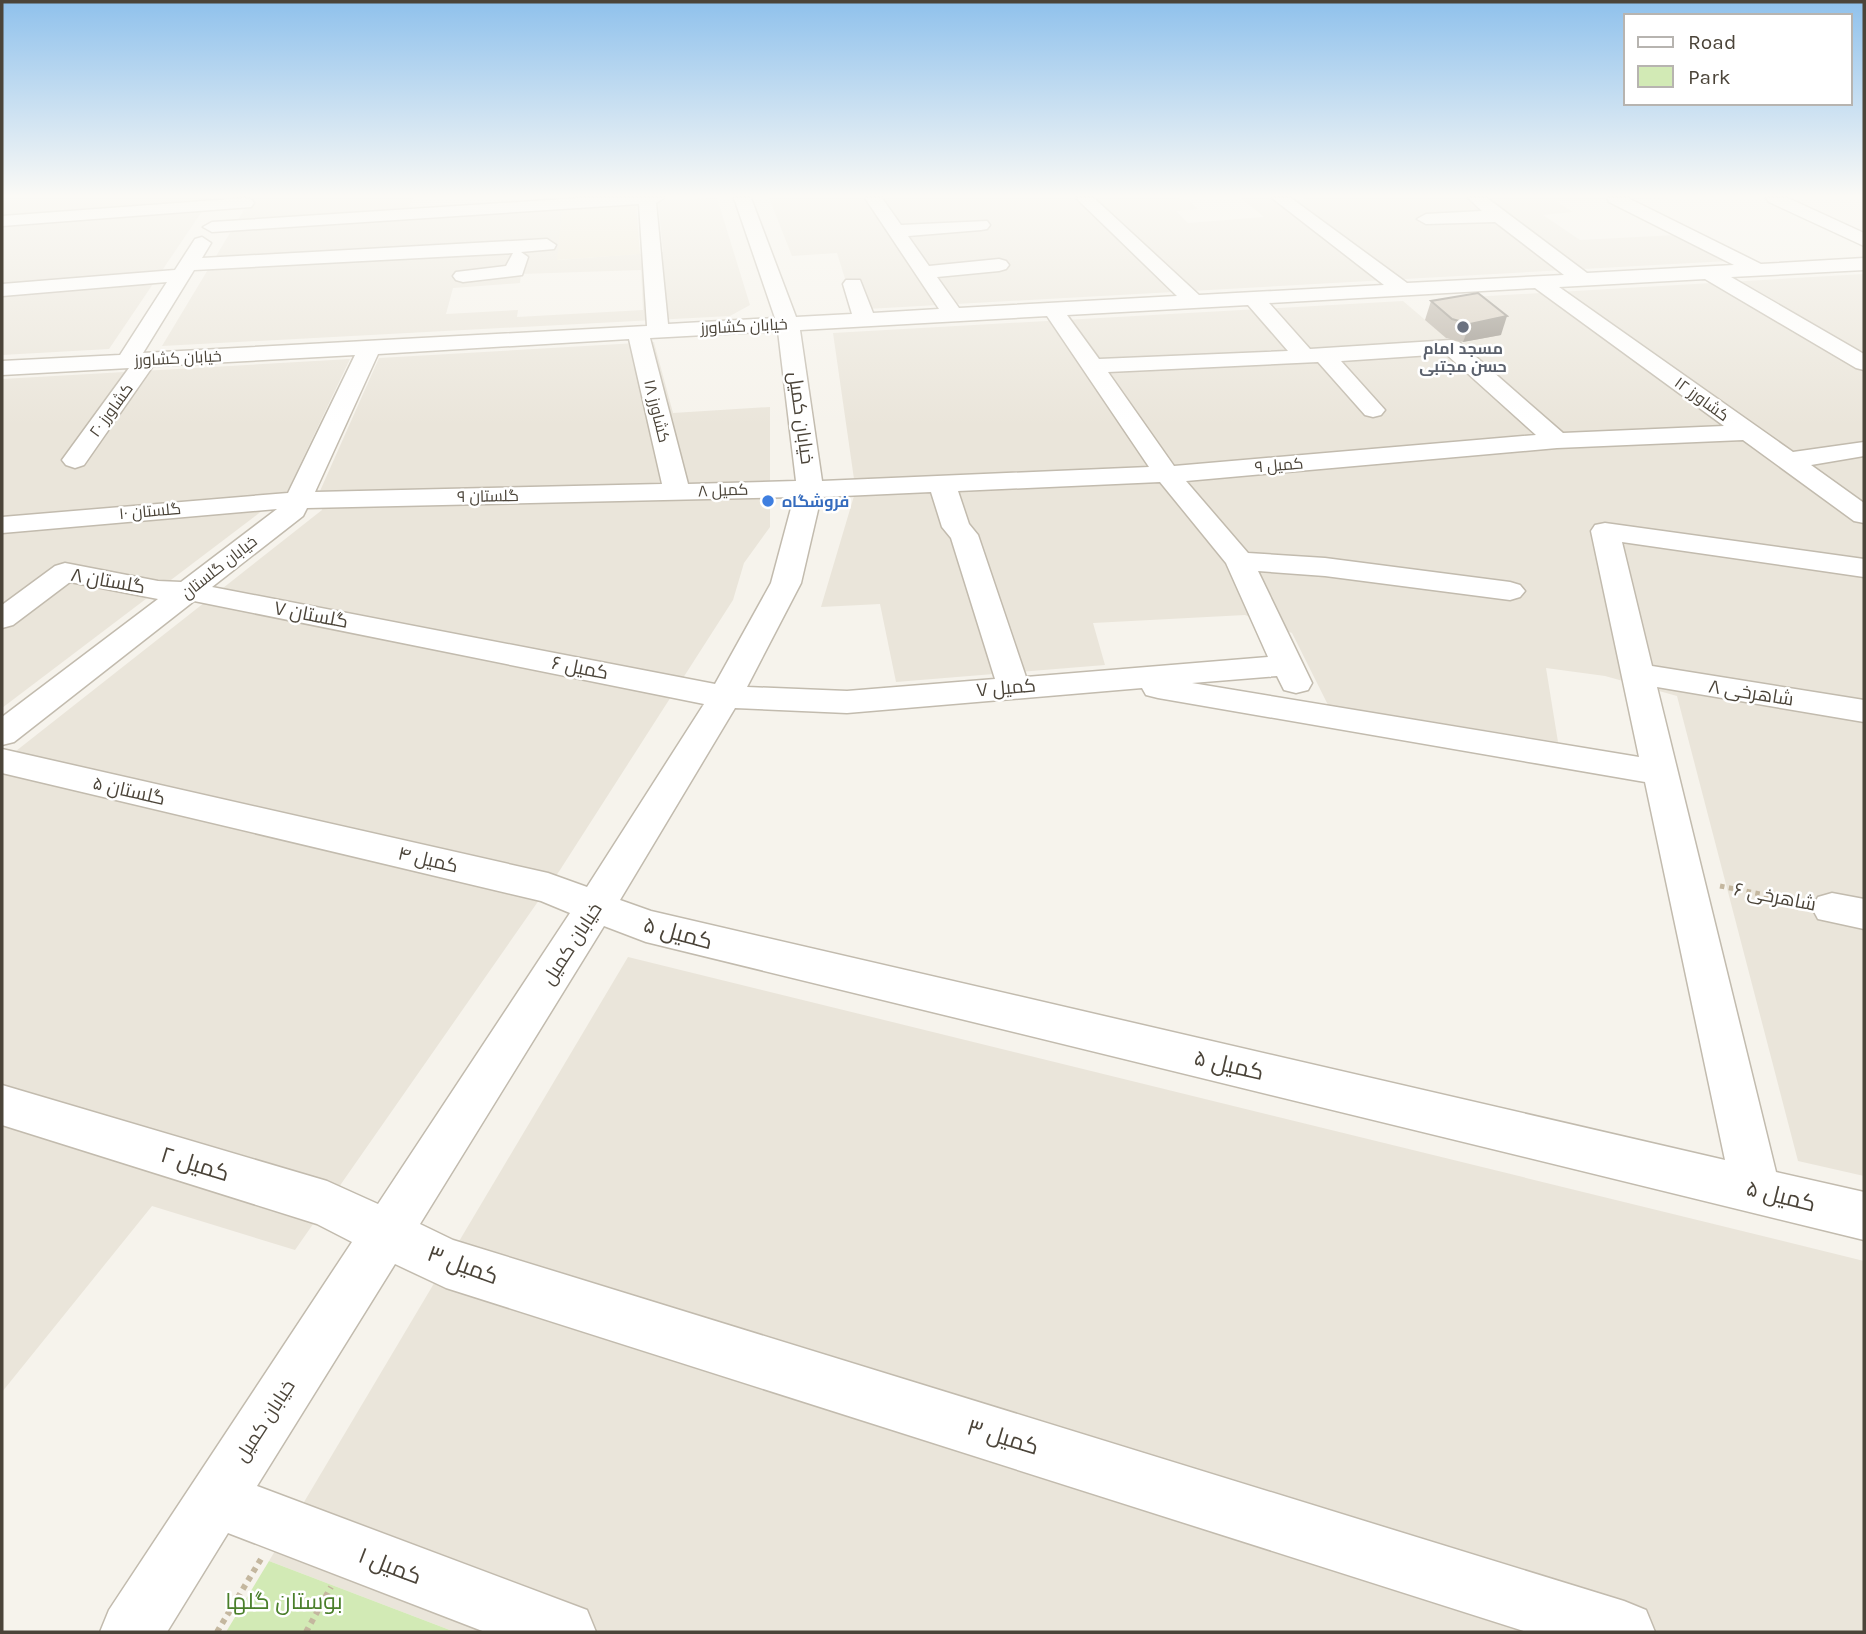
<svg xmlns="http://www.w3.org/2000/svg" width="1866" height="1634" viewBox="0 0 1866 1634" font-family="Karla,Cairo,sans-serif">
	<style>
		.residential { fill: #eae5da; fill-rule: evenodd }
		.education { fill: #efe8d6 }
		.green { fill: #d2eab5 }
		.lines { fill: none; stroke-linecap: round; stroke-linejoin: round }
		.minor-casing { stroke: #c2bbae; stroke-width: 3 }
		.path-far1 { stroke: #c4b79f; stroke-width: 5; stroke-dasharray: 4.5 4.5; stroke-linecap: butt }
		.path { stroke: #c4b79f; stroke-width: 6; stroke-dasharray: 5 5; stroke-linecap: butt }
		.minor { fill: #fff; fill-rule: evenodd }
		.wall { fill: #bab2a6 }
		.shaded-wall { fill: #979187 }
		.building { fill: #d8cfc1; stroke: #979187; stroke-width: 2 }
		.worship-dot { fill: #6b7280; stroke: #fff; stroke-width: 2.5 }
		.shop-dot { fill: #3f7fe0; stroke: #fff; stroke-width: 2.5 }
		.labels { text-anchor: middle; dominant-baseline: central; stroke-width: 5; stroke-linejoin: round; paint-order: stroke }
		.far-street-label { font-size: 16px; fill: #4b4439; stroke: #fff }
		.far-worship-label { font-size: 16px; font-weight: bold; fill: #5b616d; stroke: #fff }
		.far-shop-label { font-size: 16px; font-weight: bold; fill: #366cbe; stroke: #fff; text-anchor: start }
		.street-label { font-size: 19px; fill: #4b4439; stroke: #fff }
		.near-street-label { font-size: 23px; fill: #4b4439; stroke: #fff }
		.near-park-label { font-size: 23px; fill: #4a7f2a; stroke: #fff }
	</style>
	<rect width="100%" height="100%" fill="#f6f3ec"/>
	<g class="residential">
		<polygon points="2,198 211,198 109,349 2,355"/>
		<path d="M251 198H413L407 211 562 209 558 260 663 252 658 201 717 198 750 305 730 316 162 346ZM641 270 643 310 517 317 518 310 446 314 453 288 520 283 521 274Z"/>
		<polygon points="769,198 1174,198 1189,200 1198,209 1176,211 1188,223 1264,217 1241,198 1291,198 1295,201 1306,200 1304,198 1672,198 1556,201 1573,212 1543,215 1580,240 1676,235 1728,261 867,309 846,282 837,253 792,256"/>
		<polygon points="1864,274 1864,1176 1798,1161 1677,696 1605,676 1546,668 1558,742 1328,705 1292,633 1245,615 1093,623 1105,665 896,682 880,604 821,607 854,496 854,479 833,333 1403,301 1450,341 1460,343 1500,334 1455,298"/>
		<polygon points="654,342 673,413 770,407 770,527 744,563 733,600 560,870 295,1250 152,1206 2,1392 2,762 322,510 320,491 379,358"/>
		<polygon points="350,359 287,492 2,708 2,379"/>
		<polygon points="628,957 1864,1261 1864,1632 455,1632 269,1561"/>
	</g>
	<polygon class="education" points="636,203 640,254 557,260 562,209"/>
	<polygon class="green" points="269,1561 455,1632 226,1632"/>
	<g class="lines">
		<g class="minor-casing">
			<g id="minor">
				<polygon points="245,198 251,199 254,203 251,207 2,226 2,216"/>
				<path d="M580 198H664L656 203 668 324 775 318 734 198H751L796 317 852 314 843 284 846 280H860L873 313 939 309 865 198H882L901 225 987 221 990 225 987 229 981 230 908 236 929 266 999 259 1006 261 1009 265 1006 269 999 271 937 277 959 308 1177 296 1076 198H1094L1199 295 1384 285 1272 198H1291L1407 283 1564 275 1495 222 1426 224 1417 219 1426 214 1482 211 1468 198H1487L1587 273 1734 265 1609 202 1607 198H1628L1761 264 1864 258V270L1731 277 1864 354V370L1856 368 1705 279 1559 287 1793 452 1864 442V456L1811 465 1864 503V523L1854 521 1743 440 1557 448 1186 481 1248 553 1325 558 1510 582 1520 585 1525 591 1520 597 1510 600 1325 576 1258 571 1312 683 1308 690 1296 693 1284 690 1277 676 1192 683 1639 757 1591 531 1595 525 1605 523 1864 559V577L1622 542 1652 666 1864 700V722L1657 687 1776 1172 1864 1192V1240L646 942 604 926 420 1224 453 1240 1624 1601 1646 1610 1655 1632H1527L446 1288 395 1264 257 1486 587 1610 596 1632H485L228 1533 167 1632H100L109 1610 352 1242 317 1224 2 1125V1085L327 1181 378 1204 570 913 541 901 2 773V749L548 873 587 887 704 704 194 601 14 742 2 745V717L158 599 70 582 13 625 2 628V605L55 566 65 563 158 581 181 582 277 509 2 533V517L288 493 355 355 153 366 84 465 75 468 66 465 62 460 129 368 2 375V361L120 355 167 282 2 296V284L175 270 195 239 202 237 211 243 202 258 547 239 556 245 554 249 521 252 528 257 522 275 463 282 456 280 453 276 456 272 506 266 513 253 194 270 143 353 647 326 639 204 212 232 203 227 212 222ZM1535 288 1724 426 1563 433 1459 342 1451 340 1310 349 1269 303ZM1248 305 1288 351 1099 359 1067 315ZM1047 316 1149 467 822 481 800 330ZM778 331 796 481 688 484 650 338ZM629 339 662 484 315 492 378 354ZM1446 354 1536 435 1174 466 1108 372 1318 362 1365 415 1373 417 1381 415 1385 410 1341 361ZM1160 482 1226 563 1268 657 1026 677 978 535 969 524 958 491ZM931 492 942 527 951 538 995 679 847 691 747 687 801 583 821 497ZM794 497 771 583 715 684 212 587 303 516 307 508ZM1142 688 1146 695 1158 698 1645 782 1725 1160 651 911 620 900 735 708 847 713Z"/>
				<polygon points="1766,198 1788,198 1864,233 1864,246 1769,202"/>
				<polygon points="1832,893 1864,899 1864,929 1818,919 1812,908 1818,897"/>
			</g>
		</g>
		<polyline class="path-far1" points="1720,886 1801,902"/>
		<g class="path">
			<polyline points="217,1632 261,1559"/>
			<polyline points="306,1632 331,1587"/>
		</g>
		<use href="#minor" class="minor"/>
	</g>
	<polygon class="wall" points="1431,301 1501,335 1463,342 1446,338 1425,320"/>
	<polygon class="shaded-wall" points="1507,316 1501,335 1463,342 1470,324"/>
	<polygon class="building" points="1478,293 1507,316 1470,324 1452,319 1431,301"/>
	<linearGradient id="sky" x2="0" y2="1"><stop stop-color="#8fc1ec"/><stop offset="0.46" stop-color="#fbfaf6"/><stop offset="1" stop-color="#fbfaf6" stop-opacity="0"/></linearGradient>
	<rect width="1866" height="426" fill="url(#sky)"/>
	<circle class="worship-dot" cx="1463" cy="327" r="7"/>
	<circle class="shop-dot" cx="768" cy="501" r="7"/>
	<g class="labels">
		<g class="far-street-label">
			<text transform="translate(744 326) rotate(-3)">خیابان کشاورز</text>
			<text transform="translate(178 358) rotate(-3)">خیابان کشاورز</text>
			<text transform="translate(1702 399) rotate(36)">کشاورز ۱۲</text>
			<text transform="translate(111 410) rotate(-54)">کشاورز ۲۰</text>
			<text transform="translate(657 411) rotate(76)">کشاورز ۱۸</text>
			<text transform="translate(1279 465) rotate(-5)">کمیل ۹</text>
			<text transform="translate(723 490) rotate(-2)">کمیل ۸</text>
			<text transform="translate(488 496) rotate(-1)">گلستان ۹</text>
			<text transform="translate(150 511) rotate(-5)">گلستان ۱۰</text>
			<text transform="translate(219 567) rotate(-38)">خیابان گلستان</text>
		</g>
		<g class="far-worship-label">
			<text x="1463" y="348">مسجد امام<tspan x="1463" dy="18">حسن مجتبی</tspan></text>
		</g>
		<g class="far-shop-label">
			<text x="782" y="501">فروشگاه</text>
		</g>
		<g class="street-label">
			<text transform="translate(801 418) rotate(82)">خیابان کمیل</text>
			<text transform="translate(108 581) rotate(10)">گلستان ۸</text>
			<text transform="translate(311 615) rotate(11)">گلستان ۷</text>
			<text transform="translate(580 668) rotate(11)">کمیل ۶</text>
			<text transform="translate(1006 688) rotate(-5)">کمیل ۷</text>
			<text transform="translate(1751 693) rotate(9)">شاهرخی ۸</text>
			<text transform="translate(129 791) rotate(13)">گلستان ۵</text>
			<text transform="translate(428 860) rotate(13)">کمیل ۴</text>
			<text transform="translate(1775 897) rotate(11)">شاهرخی ۶</text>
			<text transform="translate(572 944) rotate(-57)">خیابان کمیل</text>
			<text transform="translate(265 1421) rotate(-57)">خیابان کمیل</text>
		</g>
		<g class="near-street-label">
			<text transform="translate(678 933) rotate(15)">کمیل ۵</text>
			<text transform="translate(1229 1065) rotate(13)">کمیل ۵</text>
			<text transform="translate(195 1164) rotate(17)">کمیل ۲</text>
			<text transform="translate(1781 1196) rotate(14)">کمیل ۵</text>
			<text transform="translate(463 1265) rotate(20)">کمیل ۳</text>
			<text transform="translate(1003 1437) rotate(17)">کمیل ۳</text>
			<text transform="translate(390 1566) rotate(21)">کمیل ۱</text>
		</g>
		<g class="near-park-label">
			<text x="284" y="1601">بوستان گلها</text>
		</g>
	</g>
	<rect width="1866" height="1634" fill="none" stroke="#4b4439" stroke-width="7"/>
	<rect x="1624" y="14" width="228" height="91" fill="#ffffff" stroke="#b7b4b0" stroke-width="2"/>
	<rect x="1638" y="37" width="35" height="10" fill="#ffffff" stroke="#b7b4b0" stroke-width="2"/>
	<text x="1688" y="49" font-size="21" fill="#4b4439">Road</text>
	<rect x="1638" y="66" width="35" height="21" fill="#d2eab5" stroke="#b7b4b0" stroke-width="2"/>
	<text x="1688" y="84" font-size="21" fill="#4b4439">Park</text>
</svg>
